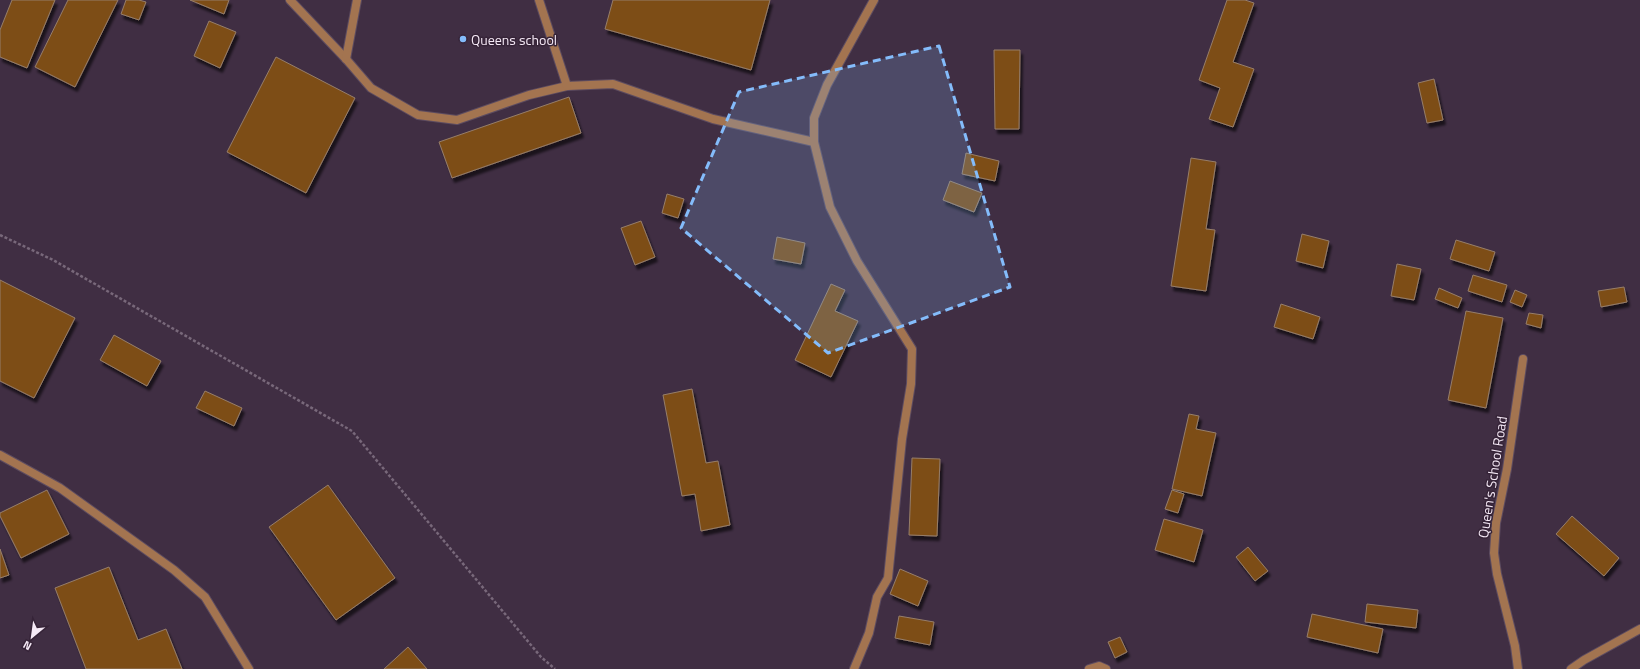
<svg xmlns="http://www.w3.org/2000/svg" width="1640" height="669" viewBox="0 0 1640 669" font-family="'Titillium Web',sans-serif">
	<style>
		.building { fill: #7d4d19; stroke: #967e69; filter: url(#shadow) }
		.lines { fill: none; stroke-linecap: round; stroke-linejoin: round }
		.minor-casing { stroke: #5d4c60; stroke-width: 10 }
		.path { stroke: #78687a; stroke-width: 2.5; stroke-dasharray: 3 2; stroke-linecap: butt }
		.minor { stroke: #a37450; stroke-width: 8 }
		.marked { fill: #84bcfb; fill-opacity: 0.2; stroke: #84bcfb; stroke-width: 3; stroke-dasharray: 8 5; stroke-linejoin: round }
		.poi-dot { fill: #84bcfb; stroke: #362438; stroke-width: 1.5 }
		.labels { text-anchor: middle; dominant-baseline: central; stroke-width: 3; stroke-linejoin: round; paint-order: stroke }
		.poi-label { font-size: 14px; fill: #f5e9f6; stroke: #362438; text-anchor: start }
		.street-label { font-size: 14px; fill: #f5e9f6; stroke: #362438 }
	</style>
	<defs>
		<filter id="shadow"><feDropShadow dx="2.5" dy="4.5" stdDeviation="1" flood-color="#0009"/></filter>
	</defs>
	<rect width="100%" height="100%" fill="#402e43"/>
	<g class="building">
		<polygon points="12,0 55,0 27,68 0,57 0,30"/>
		<polygon points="68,0 118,0 75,87 35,67"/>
		<polygon points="126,0 139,0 146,2 139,20 121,14"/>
		<polygon points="190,0 229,0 224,14"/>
		<polygon points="613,0 770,0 751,70 605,29"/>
		<polygon points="1227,0 1245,0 1254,3 1233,62 1254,69 1233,127 1209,119 1220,88 1199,80"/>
		<polygon points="209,21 236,32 220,68 194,56"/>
		<polygon points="994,50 1020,50 1019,129 995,129"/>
		<polygon points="276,57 355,98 306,193 227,152"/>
		<polygon points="1434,79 1443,120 1427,123 1418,83"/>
		<polygon points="569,97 581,133 452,178 439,142"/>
		<polygon points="966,153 999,161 995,181 962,174"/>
		<polygon points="1191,158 1216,162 1206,229 1215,230 1206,291 1171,286"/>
		<polygon points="950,181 982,193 974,212 943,200"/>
		<polygon points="667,194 684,199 678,218 662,213"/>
		<polygon points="641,221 655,257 635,265 621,228"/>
		<polygon points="1302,234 1329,241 1323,268 1296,261"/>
		<polygon points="777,237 805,243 801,264 773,259"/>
		<polygon points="1456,240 1495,252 1489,271 1450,259"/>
		<polygon points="1397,264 1421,269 1414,300 1391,296"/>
		<polygon points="1473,275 1507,285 1502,302 1468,291"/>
		<polygon points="0,280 75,318 34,398 0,381"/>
		<polygon points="831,284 845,290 835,311 858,321 831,377 795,360"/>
		<polygon points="1624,287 1627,302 1601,307 1598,291"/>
		<polygon points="1439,288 1462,298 1458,308 1435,299"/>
		<polygon points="1515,290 1527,295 1522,307 1510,302"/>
		<polygon points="1281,304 1320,317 1313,339 1274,327"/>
		<polygon points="1466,311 1503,318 1486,408 1448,400"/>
		<polygon points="1529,313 1543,315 1541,328 1526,324"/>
		<polygon points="114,335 161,361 147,386 100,360"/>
		<polygon points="692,389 706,463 718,461 730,525 701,531 695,494 682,496 663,395"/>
		<polygon points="205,391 242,408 234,426 196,408"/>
		<polygon points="1189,414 1199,416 1196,429 1216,433 1202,496 1172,489"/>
		<polygon points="912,458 940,459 937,536 909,535"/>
		<polygon points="328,485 395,578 336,620 269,527"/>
		<polygon points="47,490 69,534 21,558 0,516 0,513"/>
		<polygon points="1172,490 1184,494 1178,513 1165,509"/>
		<polygon points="1572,516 1619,558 1604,576 1556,534"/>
		<polygon points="1164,519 1203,530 1194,562 1155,550"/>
		<polygon points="1248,547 1268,571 1255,581 1236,557"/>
		<polygon points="0,549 9,575 0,578"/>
		<polygon points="109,567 138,640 166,629 182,669 86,669 55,588"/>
		<polygon points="900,569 928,581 918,606 890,594"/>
		<polygon points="1367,604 1418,610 1416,628 1365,622"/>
		<polygon points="1312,614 1383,629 1378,653 1307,637"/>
		<polygon points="899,616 934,622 930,645 895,638"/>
		<polygon points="1120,637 1127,652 1115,658 1108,642"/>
		<polygon points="408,647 427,669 384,669"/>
	</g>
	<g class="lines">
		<g class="minor-casing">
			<g id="minor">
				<polyline points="290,0 346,59 371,88 418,115 457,120 529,95 567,86 613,84 713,119 814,142"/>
				<polyline points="539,0 567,86"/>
				<polyline points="346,59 357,0"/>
				<polyline points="0,455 60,488 174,570 205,597 249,669"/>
				<polyline points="854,669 869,633 877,597 888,578 902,439 911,384 912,349 857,261 830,207 814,142 814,118 827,85 874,0"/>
				<polyline points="1089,669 1099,666 1106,669"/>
				<polyline points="1518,669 1515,646 1497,574 1494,553 1496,523 1507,469 1523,359"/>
				<polyline points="1571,669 1584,660 1640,629"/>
			</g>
		</g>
		<polyline class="path" points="0,235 53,260 352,431 541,657 555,669"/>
		<use href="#minor" class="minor"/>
	</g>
	<path class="marked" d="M939 46 1010 287 828 353 681 228 739 92Z"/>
	<circle class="poi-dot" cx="463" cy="39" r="4"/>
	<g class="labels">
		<g class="poi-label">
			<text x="471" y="39">Queens school</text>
		</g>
		<g class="street-label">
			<text transform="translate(1492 477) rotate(-81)">Queen's School Road</text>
		</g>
	</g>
	<g transform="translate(32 637) rotate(209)" stroke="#362438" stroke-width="3" paint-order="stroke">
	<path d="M0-3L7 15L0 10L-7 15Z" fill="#f5e9f6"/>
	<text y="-6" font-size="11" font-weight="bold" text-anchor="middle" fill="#f5e9f6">N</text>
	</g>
</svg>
